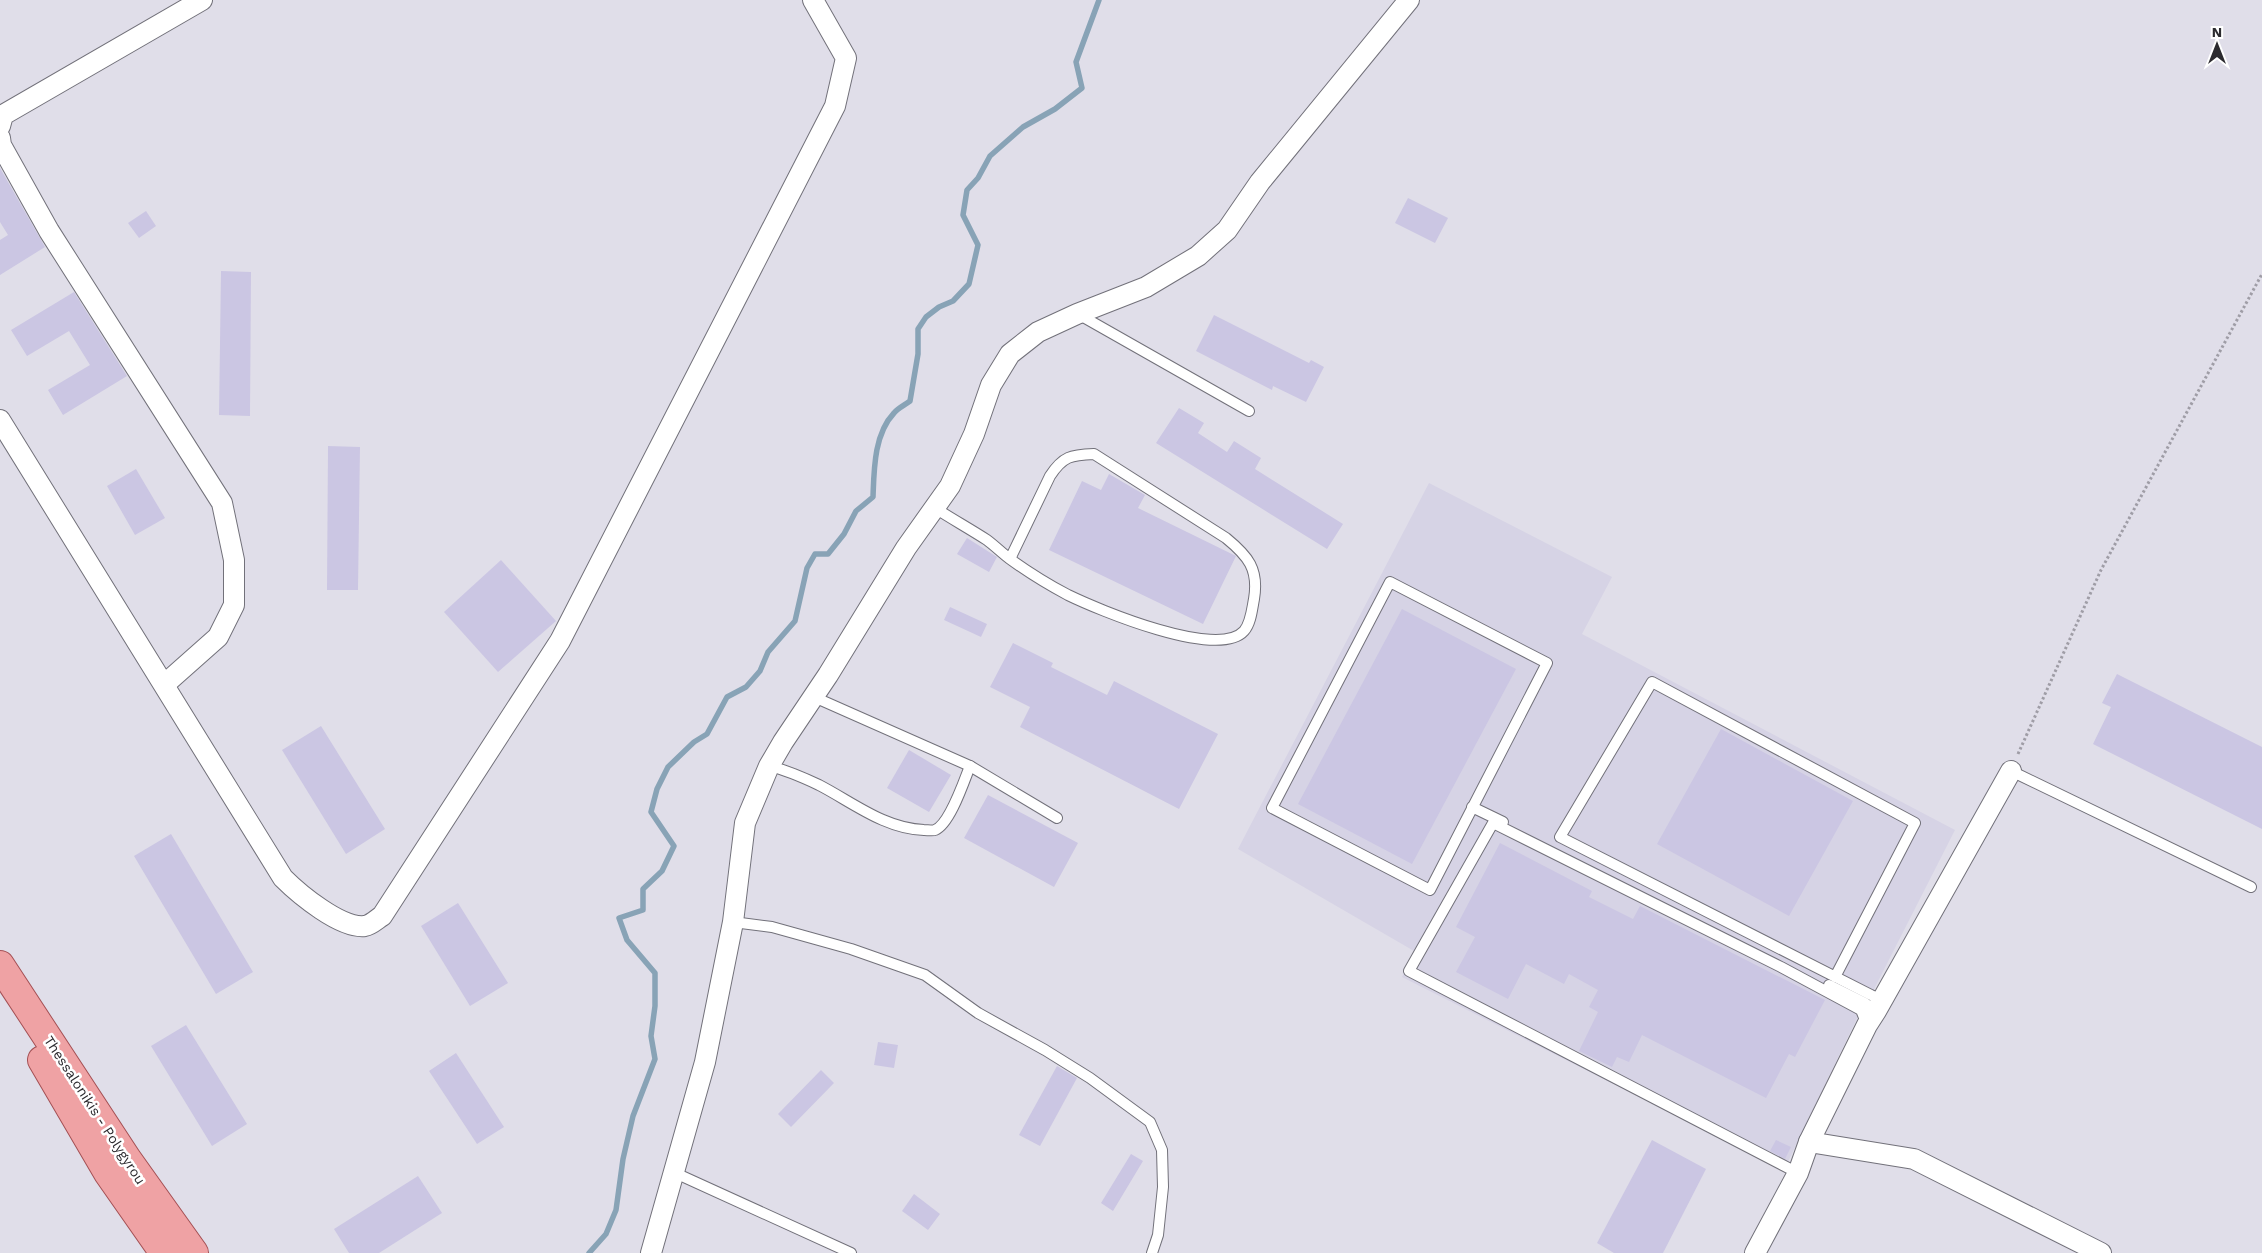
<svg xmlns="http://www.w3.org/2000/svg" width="2262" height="1253" viewBox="0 0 2262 1253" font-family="'Work Sans',sans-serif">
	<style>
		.built { fill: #d6d3e5 }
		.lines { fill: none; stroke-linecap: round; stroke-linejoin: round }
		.stream { stroke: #88a3b6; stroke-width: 5.5 }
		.building { fill: #cbc6e3 }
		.service-casing { stroke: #72717a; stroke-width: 12 }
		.minor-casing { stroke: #72717a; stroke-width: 22 }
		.primary-casing { stroke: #a45054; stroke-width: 30 }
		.path { stroke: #9f9da6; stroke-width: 3; stroke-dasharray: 2.5 2.5; stroke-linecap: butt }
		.service { stroke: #fff; stroke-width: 10 }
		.minor { stroke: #fff; stroke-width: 20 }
		.primary { stroke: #efa2a4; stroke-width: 28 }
		.labels { text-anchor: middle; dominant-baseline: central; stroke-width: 5; stroke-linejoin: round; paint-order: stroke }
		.street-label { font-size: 14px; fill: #2c2b2f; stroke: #fff }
	</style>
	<rect width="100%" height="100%" fill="#e0dee9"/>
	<polygon class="built" points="1429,483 1612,577 1582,634 1955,830 1871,995 1861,1010 1784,1170 1402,977 1414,951 1238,849"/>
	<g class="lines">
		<path class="stream" d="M589 1253 606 1234 616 1210 623 1159 633 1116 655 1059 651 1036 655 1006V973L627 940 619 918 643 910V889L662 871 674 846 651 812 657 789 668 767 694 742 707 734 727 697 746 687 760 671 768 652 795 621 807 568 815 554H828L844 534 856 511 873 497C874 470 874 434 894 413 898 408 905 405 910 401L918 354V329L926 317 939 307 953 301 969 284 978 245 963 215 967 190 978 178 990 156 1023 127 1055 109 1082 88 1076 62 1099 0"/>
	</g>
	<g class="building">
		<polygon points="0,168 45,247 0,275 0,240 8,235 0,222"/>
		<polygon points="1408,198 1448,218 1435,243 1395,223"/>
		<polygon points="146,211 156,226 139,238 128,223"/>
		<polygon points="221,271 251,272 250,416 219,415"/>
		<polygon points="74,292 127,376 63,415 48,390 90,365 69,331 27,356 11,330"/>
		<polygon points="1214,315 1309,363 1311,360 1324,367 1306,402 1273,386 1272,390 1196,351"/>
		<polygon points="1179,408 1204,423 1198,433 1227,452 1234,441 1261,458 1255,469 1343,524 1327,549 1156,443"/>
		<polygon points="328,446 360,447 358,590 327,590"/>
		<polygon points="136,469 165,518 135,535 107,486"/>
		<polygon points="1109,474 1145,495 1138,508 1236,556 1203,624 1049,550 1082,481 1101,490"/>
		<polygon points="967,538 997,557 989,572 957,554"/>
		<polygon points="501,560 556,621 498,672 444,612"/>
		<polygon points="950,607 987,624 981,637 944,620"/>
		<polygon points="1402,609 1516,669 1412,864 1298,804"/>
		<polygon points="1013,643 1053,663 1051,667 1107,695 1114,681 1218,734 1179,809 1020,727 1030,707 990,687"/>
		<polygon points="2117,674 2262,747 2262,829 2093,744 2111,707 2102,703"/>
		<polygon points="321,726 385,829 346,854 282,750"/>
		<polygon points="1721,729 1853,801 1789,916 1657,844"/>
		<polygon points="909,750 951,775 929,812 887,788"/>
		<polygon points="988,795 1078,843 1054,887 964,838"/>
		<polygon points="171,834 253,972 216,994 134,856"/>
		<polygon points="1500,843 1592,891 1589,897 1633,919 1640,906 1825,1000 1795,1057 1789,1054 1766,1098 1642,1035 1629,1062 1617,1057 1612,1067 1579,1051 1598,1012 1589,1007 1598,990 1569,974 1564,984 1526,964 1508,999 1456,972 1475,937 1456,927"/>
		<polygon points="458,903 508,983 470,1006 421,926"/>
		<polygon points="186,1025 247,1124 212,1146 151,1046"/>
		<polygon points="878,1042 898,1045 894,1068 874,1065"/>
		<polygon points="456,1053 504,1127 477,1144 429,1071"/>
		<polygon points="1057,1066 1077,1078 1040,1146 1019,1135"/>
		<polygon points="821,1070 834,1083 791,1127 778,1114"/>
		<polygon points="1652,1140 1706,1169 1663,1253 1614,1253 1597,1243"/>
		<polygon points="1776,1140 1791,1147 1785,1159 1770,1151"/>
		<polygon points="1131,1154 1143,1161 1113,1211 1101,1203"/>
		<polygon points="418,1176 442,1213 379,1253 349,1253 334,1229"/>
		<polygon points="914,1194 940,1214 928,1230 902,1211"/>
	</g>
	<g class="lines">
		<g class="service-casing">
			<g id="service">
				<polyline points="1078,314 1249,411"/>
				<path d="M935 508C952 519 970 529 987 540 995 546 1002 553 1010 559 1028 572 1049 585 1068 595 1099 610 1218 660 1244 631 1251 623 1252 609 1254 599 1259 569 1248 556 1226 538L1094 454C1071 455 1063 456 1050 476L1010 559"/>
				<polygon points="1390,582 1547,663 1430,890 1272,808"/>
				<polyline points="814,697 970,766 1057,818"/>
				<path d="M769 766C786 770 802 777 819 785 852 802 885 829 924 830 927 830 933 831 935 830 950 824 964 781 970 766"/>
				<polyline points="2011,771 2251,887"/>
				<polyline points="1472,807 1503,822"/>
				<polyline points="733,922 772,927 851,949 925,975 978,1013 1045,1050 1090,1078 1150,1122 1162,1150 1163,1187 1158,1235 1152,1253"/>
				<polyline points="1835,977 1915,823 1652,682 1560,837 1871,995 1882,1000"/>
				<polyline points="1829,985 1865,1003 1876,1011"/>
				<polyline points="673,1172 851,1253"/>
				<polyline points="1798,1173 1409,971 1493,823 1781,967 1861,1010 1867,1025"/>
			</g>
		</g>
		<g class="minor-casing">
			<g id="minor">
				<polyline points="0,126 3,115 202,0"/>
				<polyline points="0,138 1,145 49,231 222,503 234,560 234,605 218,637 165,684"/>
				<path d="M0 420 283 878C299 894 341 929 365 926 371 925 377 919 382 916L560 641 835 106 846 58 813 0"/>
				<polyline points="1809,1142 1914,1159 2101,1253"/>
				<polyline points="651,1253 705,1062 733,922 745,823 769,766 783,742 828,675 906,548 950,486 974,434 991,385 1010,354 1038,332 1077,314 1146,287 1198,256 1227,230 1260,182 1409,0"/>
				<polyline points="1755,1253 1798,1173 1809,1142 1867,1025 1876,1011 2011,771"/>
			</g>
		</g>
		<g class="primary-casing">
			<g id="primary">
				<polyline points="0,965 127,1159 194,1253"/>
				<polyline points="42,1060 108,1173 164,1253"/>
			</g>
		</g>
		<polyline class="path" points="2018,754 2101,570 2262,274"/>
		<use href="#service" class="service"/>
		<use href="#minor" class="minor"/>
		<use href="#primary" class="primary"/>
	</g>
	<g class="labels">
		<g class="street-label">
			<text transform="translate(95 1110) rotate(57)">Thessalonikis - Polygyrou</text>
		</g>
	</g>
	<g transform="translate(2217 45)" stroke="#ffffff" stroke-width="4" paint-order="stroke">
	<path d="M0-4L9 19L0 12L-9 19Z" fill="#2c2b2f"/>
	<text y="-8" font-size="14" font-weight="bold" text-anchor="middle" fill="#2c2b2f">N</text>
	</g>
</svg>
